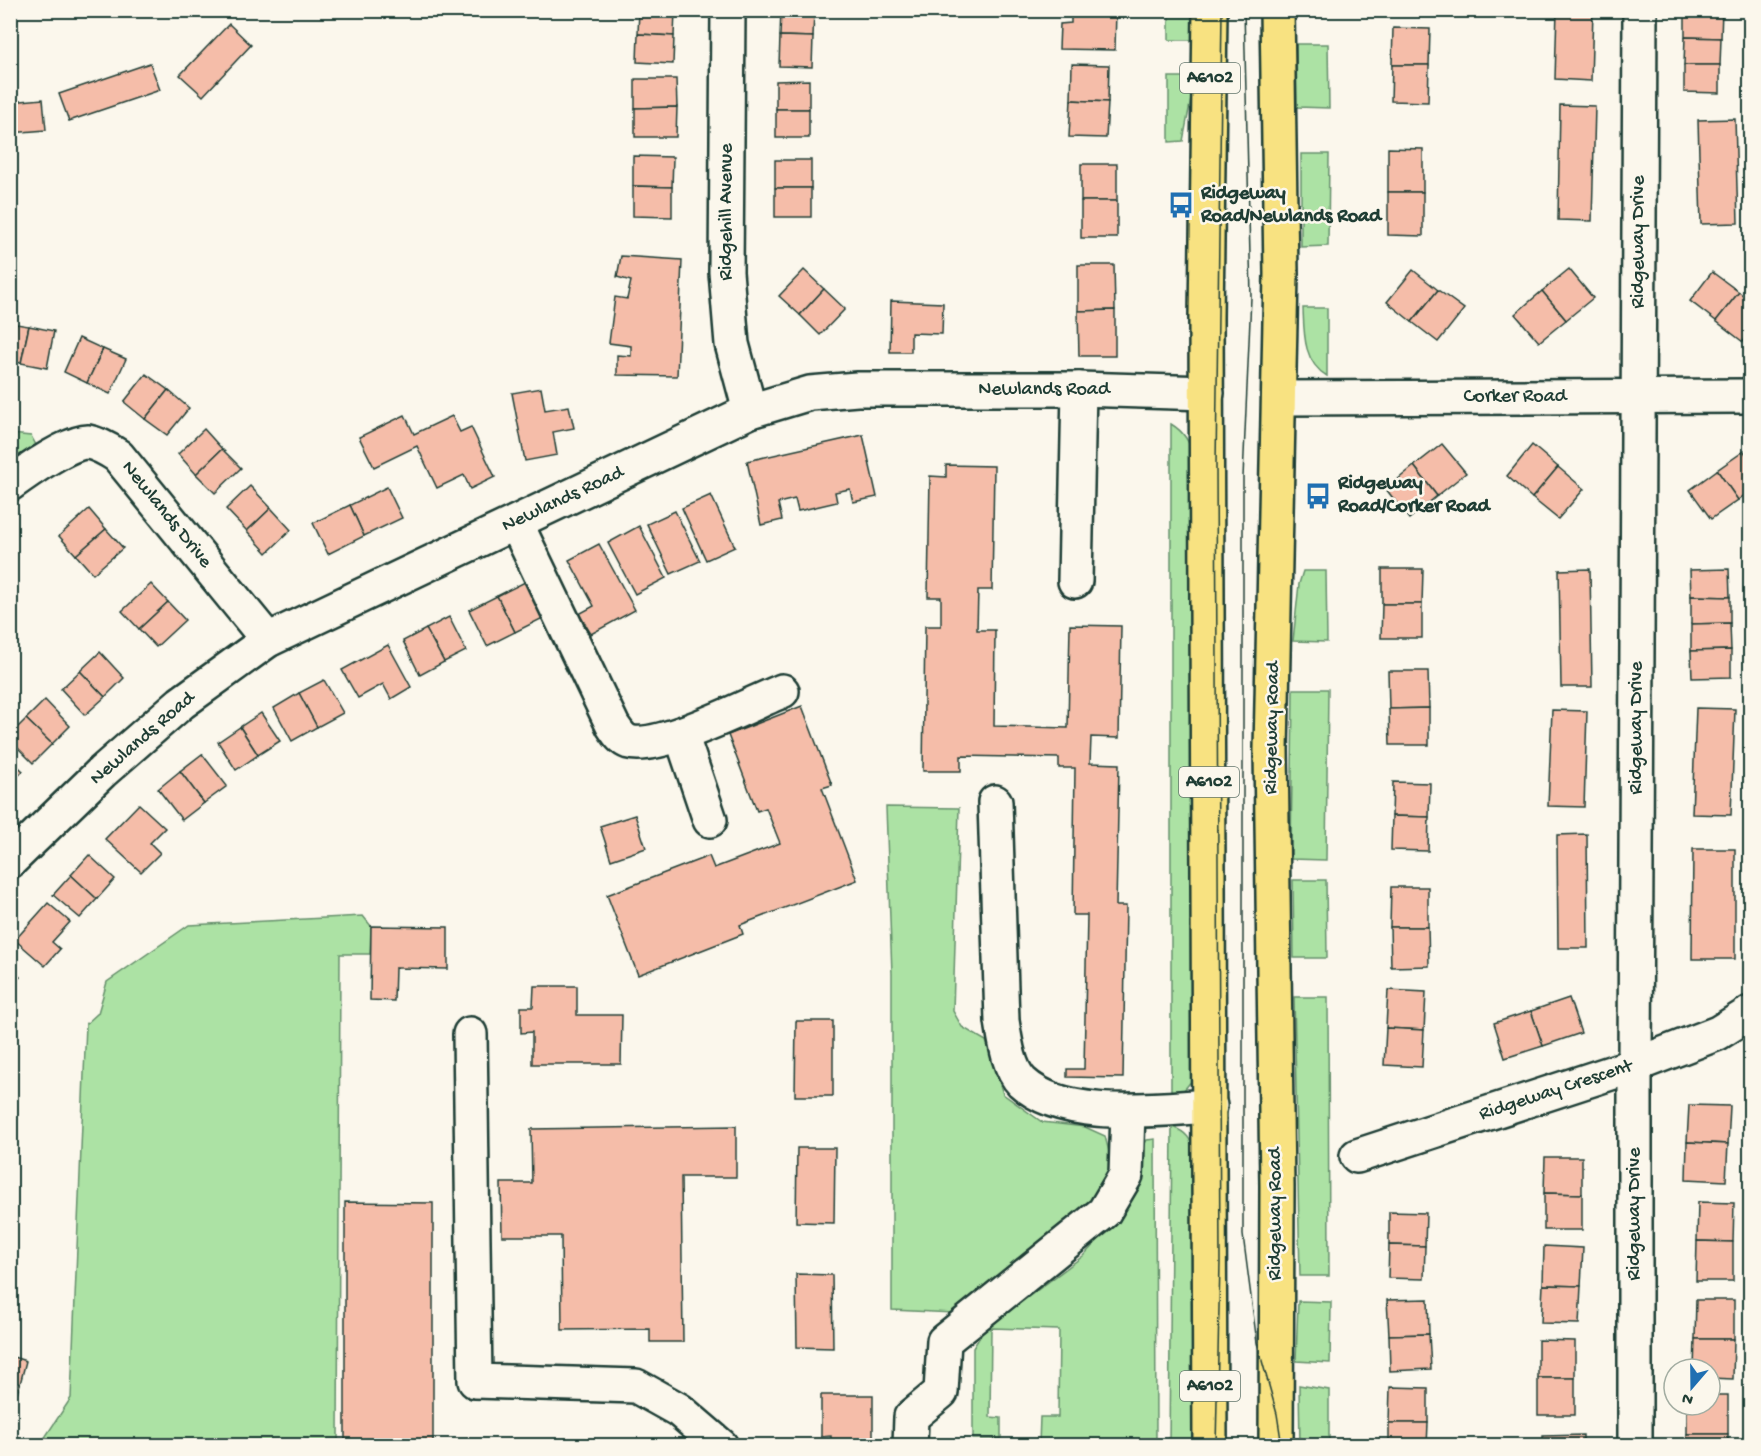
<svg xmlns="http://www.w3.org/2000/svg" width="1761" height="1456" viewBox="0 0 1761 1456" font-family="'Gochi Hand',sans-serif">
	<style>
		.green { fill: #ace2a4; stroke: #66906c; stroke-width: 1.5 }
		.building { fill: #f5bda9; stroke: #1f3d34; stroke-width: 1.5 }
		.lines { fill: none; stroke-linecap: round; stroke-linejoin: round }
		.minor-casing { stroke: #1f3d34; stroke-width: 38 }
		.highway-casing { stroke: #1f3d34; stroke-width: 38 }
		.minor { stroke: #fbf7ec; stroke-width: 33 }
		.highway { stroke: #f8e281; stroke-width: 33 }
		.tram { stroke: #1f3d34; stroke-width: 1.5 }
		.labels { text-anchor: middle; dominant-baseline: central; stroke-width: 5; stroke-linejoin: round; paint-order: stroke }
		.shield { fill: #fbf7ec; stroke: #61756b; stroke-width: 1.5 }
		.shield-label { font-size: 18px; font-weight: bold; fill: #1f3d34 }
		.poi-label { font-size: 20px; font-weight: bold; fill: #1f3d34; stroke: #fbf7ec; text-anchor: start }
		.street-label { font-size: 20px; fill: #1f3d34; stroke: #fbf7ec }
	</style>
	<rect width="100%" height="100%" fill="#fbf7ec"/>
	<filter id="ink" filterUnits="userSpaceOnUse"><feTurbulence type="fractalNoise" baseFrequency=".0167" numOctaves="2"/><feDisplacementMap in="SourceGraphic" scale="12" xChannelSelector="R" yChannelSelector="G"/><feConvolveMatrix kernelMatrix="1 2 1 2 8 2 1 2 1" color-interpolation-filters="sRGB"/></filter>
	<g filter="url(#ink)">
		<g class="green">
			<polygon points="1169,11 1193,11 1194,40 1169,40"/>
			<polygon points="1296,44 1328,44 1329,108 1297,107"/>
			<polygon points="1169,77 1192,77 1191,99 1183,141 1169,142"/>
			<polygon points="1301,154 1329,154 1328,246 1301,247"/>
			<path d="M1303 308H1327V376C1303 362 1304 333 1303 308Z"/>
			<path d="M1171 424C1186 433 1189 443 1195 458L1193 1079 1184 1090 1171 1095Z"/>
			<polygon points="11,434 31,436 36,445 11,462"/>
			<polygon points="1303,571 1326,571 1327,642 1293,641 1299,584"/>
			<polygon points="1293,689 1328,689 1326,860 1291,859"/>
			<polygon points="886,807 959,808 953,1011 962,1027 986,1041 1003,1094 1042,1122 1085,1127 1105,1136 1112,1164 1106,1188 1093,1208 954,1313 892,1310 892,974"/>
			<polygon points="1293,880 1326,880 1327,958 1294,958"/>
			<polygon points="363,916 371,926 370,954 340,954 338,1445 40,1445 71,1398 86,1024 98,1013 107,982 189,925"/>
			<polygon points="1294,997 1328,997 1329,1276 1300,1276"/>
			<path d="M1172 1127C1187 1132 1191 1139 1195 1154L1193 1445 1169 1446Z"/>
			<polygon points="1155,1139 1156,1445 1039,1445 1040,1417 1058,1417 1059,1330 991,1328 990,1417 1001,1418 1001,1439 973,1439 973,1348 984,1330 1083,1256 1124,1213 1136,1192 1141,1151 1147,1140"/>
			<polygon points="1298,1301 1331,1302 1330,1363 1296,1361"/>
			<polygon points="1299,1385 1329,1390 1329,1445 1300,1445"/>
		</g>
		<g class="building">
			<polygon points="639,10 675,10 674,36 638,34"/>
			<polygon points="781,10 814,10 813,37 780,36"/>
			<polygon points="1071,10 1116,10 1115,50 1059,49 1060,24 1071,23"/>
			<polygon points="1557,10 1593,10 1591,81 1555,79"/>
			<polygon points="1685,10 1722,10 1721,38 1685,37"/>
			<polygon points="229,24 251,45 203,96 180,75"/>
			<polygon points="1393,28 1430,29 1429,65 1392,65"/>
			<polygon points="638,34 674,36 673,64 637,62"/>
			<polygon points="780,36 813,37 812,67 779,66"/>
			<polygon points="1685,37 1721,38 1720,65 1684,65"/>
			<polygon points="150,63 160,90 69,121 59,94"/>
			<polygon points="1072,64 1109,65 1108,102 1071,100"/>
			<polygon points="1392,65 1429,65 1428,102 1391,101"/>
			<polygon points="1684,65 1720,65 1720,93 1684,92"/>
			<polygon points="635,79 676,79 677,107 635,108"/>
			<polygon points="809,80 809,109 776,109 776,81"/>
			<polygon points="43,99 46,130 10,133 10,102"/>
			<polygon points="1071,100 1108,102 1106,138 1069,137"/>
			<polygon points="1560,105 1595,106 1592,221 1558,220"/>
			<polygon points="677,107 676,137 635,137 635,108"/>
			<rect x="776" y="109" width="33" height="29"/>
			<polygon points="1735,119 1738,223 1701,224 1698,120"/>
			<polygon points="1388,148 1423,149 1423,192 1388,192"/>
			<polygon points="633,156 673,157 672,187 633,186"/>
			<rect x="775" y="160" width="36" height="28"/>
			<rect x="1081" y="164" width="36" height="37"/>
			<polygon points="633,186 672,187 672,217 633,216"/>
			<rect x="775" y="188" width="36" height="29"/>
			<polygon points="1388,192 1423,192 1423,236 1388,235"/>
			<rect x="1081" y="201" width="36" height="37"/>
			<polygon points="621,256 682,260 677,376 617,375 617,355 631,356 631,346 609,343 615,297 627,299 631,281 617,277"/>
			<polygon points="1078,265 1114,265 1115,310 1078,311"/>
			<polygon points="1569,269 1593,298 1566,320 1542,291"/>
			<polygon points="804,270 824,289 800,315 779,296"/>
			<polygon points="1413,270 1438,290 1412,322 1387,302"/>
			<polygon points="1712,272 1739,292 1716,321 1690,301"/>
			<polygon points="824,289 845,309 820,335 800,315"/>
			<polygon points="1438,290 1464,309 1438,342 1412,322"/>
			<polygon points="1542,291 1566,320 1539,342 1515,314"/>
			<polygon points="1739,292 1750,301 1750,332 1743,342 1716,321"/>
			<polygon points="891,301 943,303 942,334 911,333 911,352 890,352"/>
			<polygon points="1115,310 1115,356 1079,356 1078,311"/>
			<polygon points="10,323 29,326 21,363 10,361"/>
			<polygon points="29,326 54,331 47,368 21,363"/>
			<polygon points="79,338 103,349 87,383 64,372"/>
			<polygon points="103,349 126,359 110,394 87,383"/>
			<polygon points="146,374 168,390 145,419 124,402"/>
			<polygon points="541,388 545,410 569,406 574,428 553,432 557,455 525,461 512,393"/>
			<polygon points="168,390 189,408 167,435 145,419"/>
			<polygon points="405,415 414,434 452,416 460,432 471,427 495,477 470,489 464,475 437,488 417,446 374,467 359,437"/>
			<polygon points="204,429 222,449 196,474 178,454"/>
			<polygon points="863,435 877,497 853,502 850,489 835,492 837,502 798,511 795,499 778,503 782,520 761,525 747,461"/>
			<polygon points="1442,444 1466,473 1437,496 1414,466"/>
			<polygon points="1532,445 1558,467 1532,498 1507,476"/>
			<polygon points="222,449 241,468 215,493 196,474"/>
			<polygon points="1744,451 1750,460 1750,491 1738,500 1717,470"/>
			<polygon points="946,465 994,466 992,590 978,590 977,630 995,630 994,726 1068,728 1070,625 1121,626 1119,738 1091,737 1090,763 1119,764 1116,906 1126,906 1123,1078 1067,1077 1067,1069 1084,1069 1087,915 1073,915 1075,768 1059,768 1059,758 961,756 961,771 923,771 925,626 941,626 941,597 928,597 930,476 946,477"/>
			<polygon points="1414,466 1437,496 1409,519 1386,489"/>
			<polygon points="1558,467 1584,489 1558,519 1532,498"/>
			<polygon points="1717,470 1738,500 1711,519 1690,490"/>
			<polygon points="250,486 271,508 247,531 226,509"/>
			<polygon points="387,487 402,518 364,536 350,505"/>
			<polygon points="711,495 735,547 706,560 682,508"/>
			<polygon points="350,505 364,536 328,554 313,523"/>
			<polygon points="271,508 291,530 267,553 247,531"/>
			<polygon points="89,509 106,529 76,555 59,536"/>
			<polygon points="675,511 700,561 671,574 647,524"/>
			<polygon points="639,526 666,578 635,594 608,543"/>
			<polygon points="106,529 123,548 93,574 76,555"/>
			<polygon points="599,544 635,610 591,634 579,614 594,606 569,560"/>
			<polygon points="1382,569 1423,569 1422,604 1382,604"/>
			<polygon points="1590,569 1592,687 1561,687 1559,570"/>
			<polygon points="1729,569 1730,597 1691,596 1690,570"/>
			<polygon points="525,582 543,618 515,632 497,596"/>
			<polygon points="151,584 168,602 139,629 122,611"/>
			<polygon points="497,596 515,632 487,646 469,610"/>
			<polygon points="1691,596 1730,597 1730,623 1691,624"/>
			<polygon points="168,602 185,620 156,647 139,629"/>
			<polygon points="1382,604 1422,604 1422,638 1381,638"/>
			<polygon points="449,617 466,651 444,662 426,629"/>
			<polygon points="1730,623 1731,650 1691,651 1691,624"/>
			<polygon points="426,629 444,662 420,675 403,641"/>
			<polygon points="388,645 411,687 391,699 383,684 358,698 342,670"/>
			<polygon points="1731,650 1731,677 1692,678 1691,651"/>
			<polygon points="100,652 124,678 105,697 80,671"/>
			<polygon points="80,671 105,697 85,715 61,689"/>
			<polygon points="1388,671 1428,671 1429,708 1389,709"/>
			<polygon points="324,680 343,713 317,727 299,693"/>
			<polygon points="299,693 317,727 292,741 274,708"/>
			<polygon points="45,700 70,726 52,744 26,719"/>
			<polygon points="802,706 832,785 822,788 857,880 740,925 743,934 638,975 607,895 709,856 714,868 780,843 766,808 757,811 728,735"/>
			<polygon points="1429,708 1429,745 1390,745 1389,709"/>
			<polygon points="1696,708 1735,709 1731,815 1692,814"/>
			<polygon points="1552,710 1587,711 1584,807 1548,806"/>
			<polygon points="261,713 280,741 258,755 240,727"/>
			<polygon points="26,719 52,744 33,763 10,740 10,735"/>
			<polygon points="240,727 258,755 236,770 218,742"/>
			<polygon points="202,754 227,786 204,803 180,771"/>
			<polygon points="10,759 23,771 10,784"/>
			<polygon points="180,771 204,803 182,820 158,789"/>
			<polygon points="1393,782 1430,783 1429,817 1392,816"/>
			<polygon points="139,804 165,828 150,843 160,853 141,872 105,839"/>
			<polygon points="635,815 646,848 611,860 600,826"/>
			<polygon points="1392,816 1429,817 1428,851 1391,850"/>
			<polygon points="1587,834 1588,948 1558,948 1557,835"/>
			<polygon points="1693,849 1735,849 1735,959 1692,959"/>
			<polygon points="89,855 115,879 97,899 71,875"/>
			<polygon points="71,875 97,899 80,918 53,895"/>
			<polygon points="1391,887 1428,887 1428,927 1390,927"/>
			<polygon points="48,903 70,922 52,942 60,949 45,966 15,940"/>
			<polygon points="371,926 448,927 448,969 395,968 394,1001 370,1000"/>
			<polygon points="1390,927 1428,927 1429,966 1391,967"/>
			<polygon points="10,969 20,977 10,987"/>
			<polygon points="534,986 577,986 577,1015 622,1015 621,1064 532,1064 532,1032 521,1033 521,1007 533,1007"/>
			<polygon points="1388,990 1426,992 1424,1030 1386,1028"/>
			<polygon points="1569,998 1581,1033 1543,1046 1531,1011"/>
			<polygon points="1531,1011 1543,1046 1505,1058 1494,1023"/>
			<polygon points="796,1021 833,1021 833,1096 795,1096"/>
			<polygon points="1386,1028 1424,1030 1422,1067 1384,1065"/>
			<polygon points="1689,1105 1730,1106 1728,1144 1687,1142"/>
			<polygon points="736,1126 736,1177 681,1177 683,1342 650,1342 650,1329 562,1330 561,1236 502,1236 501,1183 532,1183 531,1129"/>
			<polygon points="1687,1142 1728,1144 1726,1181 1686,1179"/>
			<polygon points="797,1148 835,1148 834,1223 796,1222"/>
			<polygon points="1545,1157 1582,1157 1582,1194 1544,1193"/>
			<polygon points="1544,1193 1582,1194 1582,1230 1544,1230"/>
			<polygon points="345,1202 433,1203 433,1446 345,1446"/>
			<polygon points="1698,1202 1734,1203 1733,1242 1697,1241"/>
			<polygon points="1389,1212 1426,1213 1425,1246 1389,1245"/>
			<polygon points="1697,1241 1733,1242 1733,1281 1696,1281"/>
			<polygon points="1389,1245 1425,1246 1424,1279 1388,1278"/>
			<polygon points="1544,1246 1583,1248 1581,1286 1543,1285"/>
			<polygon points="796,1274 832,1275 833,1348 797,1347"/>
			<polygon points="1543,1285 1581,1286 1579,1324 1541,1323"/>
			<polygon points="1428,1299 1429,1334 1389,1335 1387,1300"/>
			<polygon points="1696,1300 1734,1300 1734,1339 1695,1339"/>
			<polygon points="1429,1334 1431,1369 1390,1371 1389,1335"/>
			<polygon points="1695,1339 1734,1339 1733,1379 1710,1378 1710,1369 1694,1369"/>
			<polygon points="1538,1340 1575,1341 1575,1378 1538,1378"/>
			<polygon points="10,1356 26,1361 20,1384 10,1381"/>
			<rect x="1538" y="1378" width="37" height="37"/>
			<polygon points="10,1381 20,1384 13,1406 10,1405"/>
			<polygon points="1390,1387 1428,1388 1428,1423 1389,1423"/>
			<polygon points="821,1395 873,1395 873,1446 831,1446 831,1436 821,1437"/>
			<polygon points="1710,1395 1728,1395 1728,1434 1687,1434 1687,1405 1710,1405"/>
			<polygon points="1389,1423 1428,1423 1427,1446 1389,1446"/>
			<polygon points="1687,1434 1728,1434 1728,1446 1686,1446"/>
			<polygon points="1583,1435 1583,1446 1543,1446 1543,1436"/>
		</g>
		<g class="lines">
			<g class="minor-casing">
				<g id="minor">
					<polyline points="728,10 726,272 732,344 750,411"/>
					<polyline points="1279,398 1750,396"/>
					<path d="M10 484C25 473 70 441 88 442 99 444 109 450 118 456L268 640"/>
					<path d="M516 523 613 726C618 733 621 739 629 742 660 751 750 704 782 691"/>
					<polyline points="1075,581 1079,389"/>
					<polyline points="681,734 710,820"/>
					<path d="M995 802 1002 1021C1005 1039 1008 1068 1022 1082 1065 1122 1156 1109 1210 1106"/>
					<polyline points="10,861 102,772 181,703 268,640 750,411 810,393 857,389 1079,389 1207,393"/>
					<polyline points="470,1034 475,1381 636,1386 679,1410 721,1446"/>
					<polyline points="1357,1156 1635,1065 1718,1033 1750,1013"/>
					<polyline points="910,1446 911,1417 941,1392 944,1341 1104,1212 1126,1175 1128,1111"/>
					<polyline points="1635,1446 1635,1065 1640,10"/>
				</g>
			</g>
			<g class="highway-casing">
				<g id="highway">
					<polyline points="1210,1446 1206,318 1210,10"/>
					<polyline points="1276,1446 1277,1186 1271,750 1281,274 1277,10"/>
				</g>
			</g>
			<use href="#minor" class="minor"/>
			<use href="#highway" class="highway"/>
			<g class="tram">
				<polyline points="1244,10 1251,297 1243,477 1243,1235 1257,1343 1277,1414 1282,1446"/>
				<polyline points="1216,1446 1220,1262 1216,465 1222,10"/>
			</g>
		</g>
	</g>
	<defs>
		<g id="bus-bare" transform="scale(2.07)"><path d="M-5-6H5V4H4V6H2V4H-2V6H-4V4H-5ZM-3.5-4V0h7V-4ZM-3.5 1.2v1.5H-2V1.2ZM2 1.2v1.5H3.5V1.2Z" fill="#1f6fb2" stroke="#fbf7ec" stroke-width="2.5" paint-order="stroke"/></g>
	</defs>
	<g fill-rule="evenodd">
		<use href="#bus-bare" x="1181" y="205"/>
		<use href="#bus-bare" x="1318" y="496"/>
	</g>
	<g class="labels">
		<g class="shield">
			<rect x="1180" y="63" width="60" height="30" rx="4.5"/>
			<rect x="1179" y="767" width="60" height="30" rx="4.5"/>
			<rect x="1180" y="1371" width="60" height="30" rx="4.5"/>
		</g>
		<g class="shield-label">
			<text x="1210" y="78">A6102</text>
			<text x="1209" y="782">A6102</text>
			<text x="1210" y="1386">A6102</text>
		</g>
		<g class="poi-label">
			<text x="1201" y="194">Ridgeway<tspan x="1201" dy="23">Road/Newlands Road</tspan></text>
			<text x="1338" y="484">Ridgeway<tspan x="1338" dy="23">Road/Corker Road</tspan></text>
		</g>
		<g class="street-label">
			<text transform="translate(727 212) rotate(-90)">Ridgehill Avenue</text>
			<text transform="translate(1639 242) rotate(-90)">Ridgeway Drive</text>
			<text x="1044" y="390">Newlands Road</text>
			<text x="1515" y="397">Corker Road</text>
			<text transform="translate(563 500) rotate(-25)">Newlands Road</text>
			<text transform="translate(166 515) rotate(51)">Newlands Drive</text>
			<text transform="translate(1273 728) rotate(-89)">Ridgeway Road</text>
			<text transform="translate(1637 728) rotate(-90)">Ridgeway Drive</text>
			<text transform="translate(143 739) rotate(-41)">Newlands Road</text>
			<text transform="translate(1556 1091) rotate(-18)">Ridgeway Crescent</text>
			<text transform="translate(1276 1214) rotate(-90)">Ridgeway Road</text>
			<text transform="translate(1635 1214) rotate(-90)">Ridgeway Drive</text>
		</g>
	</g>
	<rect width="1761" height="1456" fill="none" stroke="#fbf7ec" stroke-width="36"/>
	<rect x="18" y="18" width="1725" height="1420" fill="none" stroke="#1f3d34" stroke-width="2" filter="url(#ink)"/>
	<g transform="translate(1692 1387) rotate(200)"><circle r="28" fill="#fbf7ec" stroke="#a3ada2" stroke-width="1.5"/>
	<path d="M0-4.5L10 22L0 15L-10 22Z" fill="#1f6fb2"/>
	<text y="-9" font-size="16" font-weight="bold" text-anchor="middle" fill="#1f3d34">N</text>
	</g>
</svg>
